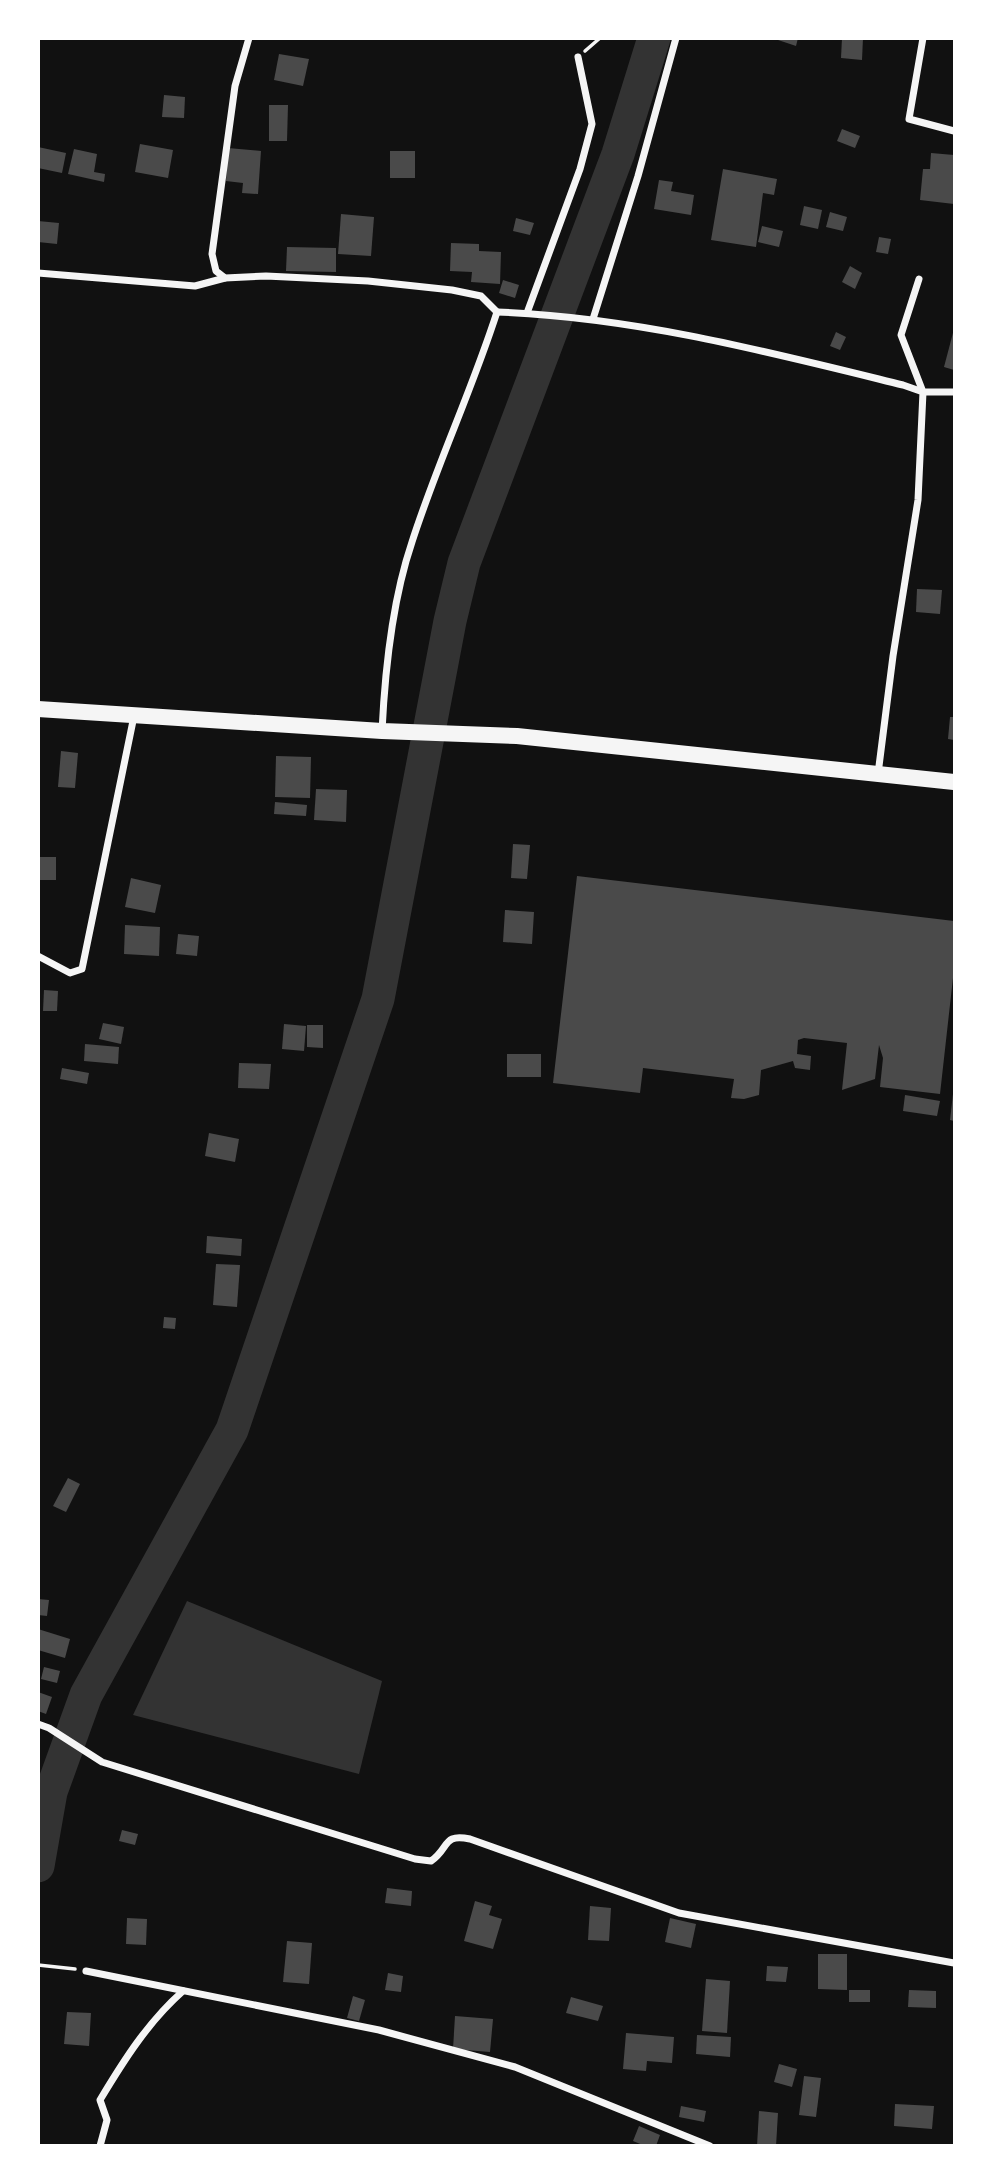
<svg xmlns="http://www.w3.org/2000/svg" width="993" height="2184" viewBox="0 0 993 2184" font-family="Cabin,sans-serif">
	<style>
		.water { fill: #333 }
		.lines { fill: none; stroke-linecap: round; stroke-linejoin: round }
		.river { stroke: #333; stroke-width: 33 }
		.building { fill: #4a4a4a }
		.path { stroke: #f5f5f5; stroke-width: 3.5 }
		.minor { stroke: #f5f5f5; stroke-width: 7 }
		.primary { stroke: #f5f5f5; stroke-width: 16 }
	</style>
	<rect width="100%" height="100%" fill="#111"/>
	<polygon class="water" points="187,1601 382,1681 359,1774 133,1715"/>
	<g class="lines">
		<polyline class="river" points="38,1866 51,1792 86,1695 232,1430 378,999 450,621 464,563 618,154 654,38"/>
	</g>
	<g class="building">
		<polygon points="772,38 798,38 796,46"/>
		<polygon points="842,38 863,38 862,60 841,58"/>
		<polygon points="279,54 309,59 303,86 274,80"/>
		<polygon points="164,95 185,97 184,118 162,117"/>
		<polygon points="269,105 288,105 287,141 269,141"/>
		<polygon points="842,129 860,136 855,148 837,141"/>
		<polygon points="140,144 173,150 168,178 135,172"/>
		<polygon points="38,147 66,153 62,173 38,168"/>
		<polygon points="228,148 261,151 258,194 242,193 243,183 226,181"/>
		<polygon points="74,149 97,154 94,172 105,174 104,182 68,174"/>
		<rect x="390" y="151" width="25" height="27"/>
		<polygon points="931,153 954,155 954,204 920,200 923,169 930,169"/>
		<polygon points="723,169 777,179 774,195 763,193 756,247 711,240"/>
		<polygon points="659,180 673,182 671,191 694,195 691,215 654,209"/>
		<polygon points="804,206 822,210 818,229 800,225"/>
		<polygon points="830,212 847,217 843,231 826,227"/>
		<polygon points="341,214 374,217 371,256 338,254"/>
		<polygon points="516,218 534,223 530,235 513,231"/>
		<polygon points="38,221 59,223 57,244 38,242"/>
		<polygon points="762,226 783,231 779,247 758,242"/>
		<polygon points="879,237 891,239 888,254 876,252"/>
		<polygon points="451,243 479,244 479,251 501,252 500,284 471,282 472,272 450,271"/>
		<polygon points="287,247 336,248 336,272 286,271"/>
		<polygon points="850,266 862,273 855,289 842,282"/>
		<polygon points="503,280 519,285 515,298 499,293"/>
		<polygon points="954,329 954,370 944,367"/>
		<polygon points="836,332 846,337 840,350 830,346"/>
		<polygon points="917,589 942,590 940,614 916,612"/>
		<polygon points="950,717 954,717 954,740 948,739"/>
		<polygon points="61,751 78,753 75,788 58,787"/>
		<polygon points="276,756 311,757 310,798 275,797"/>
		<polygon points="316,789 347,790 346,822 314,820"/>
		<polygon points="275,802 307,805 306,816 274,814"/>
		<polygon points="513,844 530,845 527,879 511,878"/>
		<rect x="38" y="857" width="18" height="23"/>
		<polygon points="577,876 954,921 954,969 940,1094 880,1087 883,1058 879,1045 875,1079 842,1090 847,1043 804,1038 798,1040 797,1054 811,1056 810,1070 795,1068 793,1061 761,1070 759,1095 744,1099 731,1098 734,1079 643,1068 640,1093 553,1083"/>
		<polygon points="131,878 161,885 155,913 125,907"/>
		<polygon points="505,910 534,912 532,944 503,942"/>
		<polygon points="125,925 160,927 159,956 124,954"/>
		<polygon points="178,934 199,936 197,956 176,954"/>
		<polygon points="44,990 58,991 57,1011 43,1011"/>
		<polygon points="103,1023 124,1027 121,1044 99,1039"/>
		<polygon points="284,1024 306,1026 304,1051 282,1049"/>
		<polygon points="307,1025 323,1025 323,1048 307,1047"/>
		<polygon points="85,1044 119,1047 118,1064 84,1061"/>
		<rect x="507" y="1054" width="34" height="23"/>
		<polygon points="239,1063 271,1064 269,1089 238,1088"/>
		<polygon points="62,1068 89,1073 87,1084 60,1079"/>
		<polygon points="953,1094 954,1095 954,1121 950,1120"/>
		<polygon points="905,1095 940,1101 937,1116 903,1111"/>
		<polygon points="209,1133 239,1139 235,1162 205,1156"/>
		<polygon points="207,1236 242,1239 241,1256 206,1253"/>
		<polygon points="216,1264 240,1265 237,1307 213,1305"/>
		<polygon points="164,1317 176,1318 175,1329 163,1328"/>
		<polygon points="68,1478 80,1484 66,1512 53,1506"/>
		<polygon points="38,1599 49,1600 47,1616 38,1615"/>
		<polygon points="38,1629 70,1639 65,1658 38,1650"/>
		<polygon points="44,1667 60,1671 57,1683 41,1679"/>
		<polygon points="38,1692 52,1697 46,1714 38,1711"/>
		<polygon points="122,1830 138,1834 135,1845 119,1841"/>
		<polygon points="387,1888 412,1891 411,1906 385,1903"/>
		<polygon points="475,1901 492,1906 489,1915 502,1919 493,1949 464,1941"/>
		<polygon points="590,1906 611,1908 609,1941 588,1940"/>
		<polygon points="127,1918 147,1919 146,1945 126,1944"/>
		<polygon points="670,1918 696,1924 691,1948 665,1942"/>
		<polygon points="287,1941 312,1943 309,1984 283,1982"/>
		<polygon points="818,1954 847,1954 847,1990 818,1989"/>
		<polygon points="767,1966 788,1967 786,1982 766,1981"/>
		<polygon points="388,1973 403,1976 401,1992 385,1990"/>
		<polygon points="706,1979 730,1981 727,2033 702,2031"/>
		<rect x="849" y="1990" width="21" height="12"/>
		<polygon points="909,1990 936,1991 936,2008 908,2007"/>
		<polygon points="353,1996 365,2000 359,2021 347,2018"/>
		<polygon points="571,1997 603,2006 598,2021 566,2013"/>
		<polygon points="67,2012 91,2013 89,2046 64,2044"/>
		<polygon points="455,2016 493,2019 490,2052 453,2049"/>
		<polygon points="626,2033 674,2037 672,2063 647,2061 646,2071 623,2069"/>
		<polygon points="697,2035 731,2037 730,2057 696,2054"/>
		<polygon points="779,2064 797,2069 792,2087 774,2082"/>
		<polygon points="804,2076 821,2078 816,2117 799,2115"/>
		<polygon points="895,2104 934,2106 932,2129 894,2126"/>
		<polygon points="681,2106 706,2111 704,2122 679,2117"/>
		<polygon points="759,2111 778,2113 776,2146 757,2146"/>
		<polygon points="639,2126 660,2135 656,2146 645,2146 633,2141"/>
	</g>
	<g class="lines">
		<g class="path">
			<polyline points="585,51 600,38"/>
			<polyline points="38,1965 75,1969"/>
		</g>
		<g class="minor">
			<path d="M249 38 235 86 212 254 216 271 225 278 266 276 368 281 452 290 481 296 497 312C472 390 437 464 412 542 392 601 385 669 382 731"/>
			<polyline points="923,38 909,119 954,131"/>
			<polyline points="38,273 195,286 225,278"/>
			<polyline points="919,279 901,335 923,392 954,392"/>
			<path d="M497 312C635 317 769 352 903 385L923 392 918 500 893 656 878 774"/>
			<polyline points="527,313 580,169 592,124 578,57"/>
			<polyline points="593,319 638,176 676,38"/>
			<polyline points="38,956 70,973 82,969 134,716"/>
			<path d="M38 1724 49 1728 102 1762 415 1859 431 1861C450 1848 442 1833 470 1839L679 1913 954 1963"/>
			<polyline points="86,1971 379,2030 515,2067 710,2146"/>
			<path d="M100 2146 107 2120 100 2100C124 2060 148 2022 183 1991"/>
		</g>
		<polyline class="primary" points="38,709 382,731 517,736 954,782"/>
	</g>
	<rect width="993" height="2184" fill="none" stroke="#ffffff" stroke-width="80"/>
</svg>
